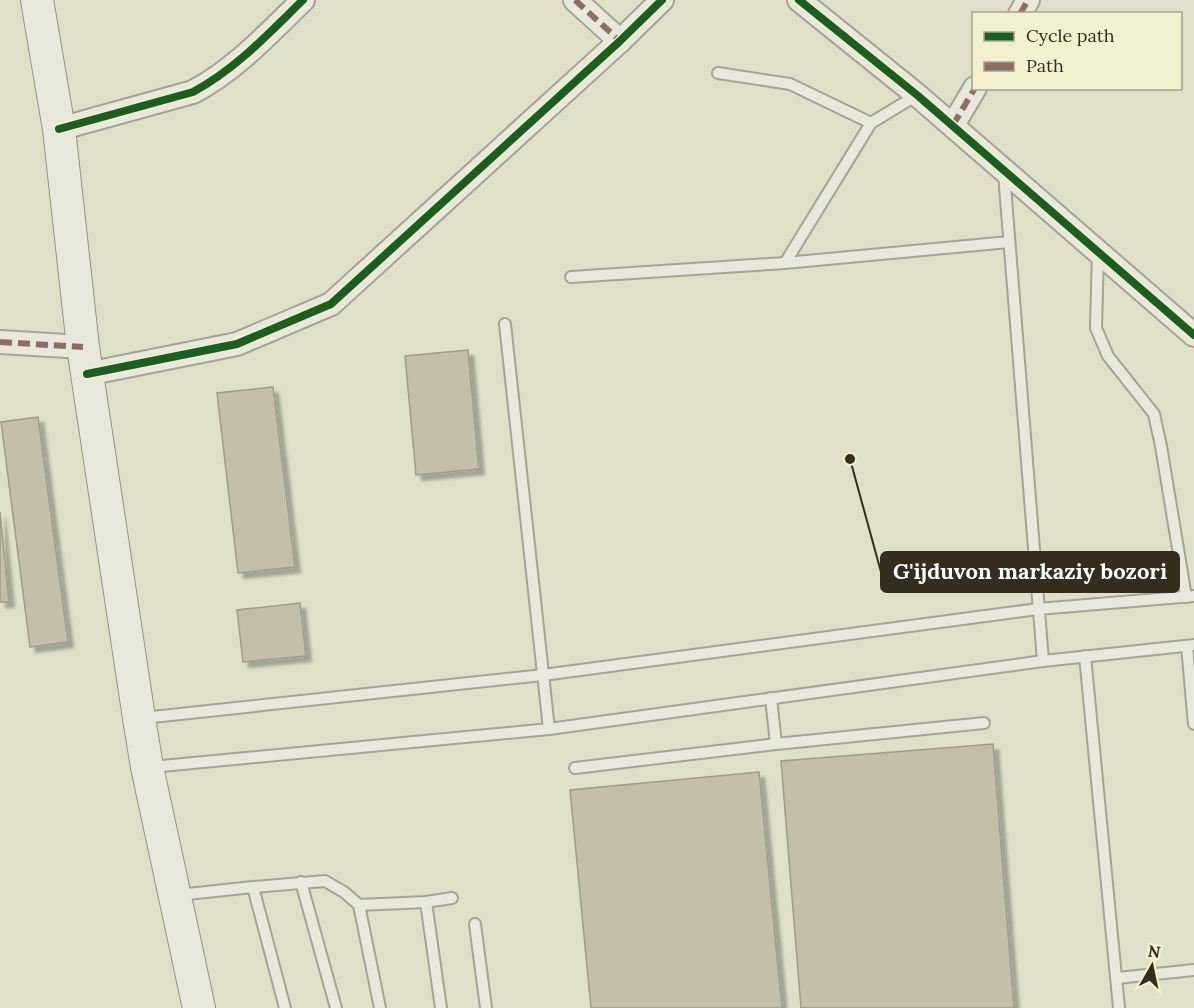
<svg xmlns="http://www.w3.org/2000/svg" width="1194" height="1008" viewBox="0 0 1194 1008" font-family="Lora,serif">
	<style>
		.building { fill: #c3bfab; stroke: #9f9c8a; stroke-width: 1.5; filter: url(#shadow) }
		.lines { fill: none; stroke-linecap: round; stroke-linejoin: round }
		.lane-casing { stroke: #a5a494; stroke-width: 14 }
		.street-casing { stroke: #a5a494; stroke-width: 26 }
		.secondary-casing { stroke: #949384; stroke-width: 34 }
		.lane { stroke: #e8e8db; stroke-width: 10 }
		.street { stroke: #e8e8db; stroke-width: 22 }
		.secondary { stroke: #e8e8db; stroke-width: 32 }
		.quiet { stroke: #8d6e63; stroke-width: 6; stroke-dasharray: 12 6; stroke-linecap: butt }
		.cycleway-casing { stroke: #f1f1d0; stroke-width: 11 }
		.cycleway { stroke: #1b5e20; stroke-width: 8 }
		.leader { fill: none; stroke: #322d1d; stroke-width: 2 }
		.callout-dot { fill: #322d1d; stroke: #f1f1d0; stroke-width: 2 }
		.callout { fill: #322d1d; stroke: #322d1d; stroke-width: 2 }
		.callout-label { font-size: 22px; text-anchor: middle; font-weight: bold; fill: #fff }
	</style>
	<defs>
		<filter id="shadow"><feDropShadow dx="5.5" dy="5.5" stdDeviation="1.5" flood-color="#0004"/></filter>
	</defs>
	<rect width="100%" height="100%" fill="#e0e0ca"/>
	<g class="building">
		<polygon points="468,350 479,469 416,475 405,356"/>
		<polygon points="273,387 295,567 238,573 217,393"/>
		<polygon points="38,417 68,642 30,647 1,422"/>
		<polygon points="0,512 9,602 0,602"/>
		<polygon points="300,603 306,656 243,662 237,610"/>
		<polygon points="993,744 1014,1008 801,1008 781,761"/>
		<polygon points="759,772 782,1008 591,1008 570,790"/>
	</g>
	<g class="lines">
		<g class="lane-casing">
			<g id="lane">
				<polyline points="718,73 790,84 871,123"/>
				<polyline points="1004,174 1043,661"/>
				<polyline points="1098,252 1096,328 1108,356 1154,414 1161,446 1186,597"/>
				<polyline points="785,263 871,123 917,95"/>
				<polyline points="571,277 785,263 1009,242"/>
				<polyline points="505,324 549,729"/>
				<polyline points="1187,646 1194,724"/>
				<polyline points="1085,656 1119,1008"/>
				<polyline points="771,698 776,744"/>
				<polyline points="143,718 543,675 1038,609 1194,596"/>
				<polyline points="151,767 549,729 1043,661 1194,645"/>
				<polyline points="575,768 776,744 984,723"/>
				<polyline points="301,882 336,1008"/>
				<polyline points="253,887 285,1008"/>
				<polyline points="178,895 253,887 325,881 344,892 359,905 426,902 452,898"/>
				<polyline points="426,902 441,1008"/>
				<polyline points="359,905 380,1008"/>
				<polyline points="475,924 486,1008"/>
				<polyline points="1117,978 1194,970"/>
			</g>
		</g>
		<g class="street-casing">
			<g id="street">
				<polyline points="575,0 620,41"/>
				<polyline points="799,0 917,95 1194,335"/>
				<polyline points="1020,14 1028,0"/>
				<polyline points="953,125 975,88"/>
				<path d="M59 129 193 92C236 69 269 33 303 0"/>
				<polyline points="0,342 83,347"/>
				<polyline points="87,374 237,344 331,304 620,41 662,0"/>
			</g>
		</g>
		<g class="secondary-casing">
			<polyline id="secondary" points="37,0 59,129 83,347 139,718 147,767 199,1008"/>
		</g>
		<use href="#lane" class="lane"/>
		<use href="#street" class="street"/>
		<use href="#secondary" class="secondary"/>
		<g class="quiet">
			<polyline points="575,0 620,41"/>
			<polyline points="1020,14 1028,0"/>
			<polyline points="953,125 975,88"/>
			<polyline points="0,342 83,347"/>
		</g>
		<g class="cycleway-casing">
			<g id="cycleway">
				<polyline points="799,0 917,95 1194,335"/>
				<path d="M59 129 193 92C236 69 269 33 303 0"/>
				<polyline points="87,374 237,344 331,304 620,41 662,0"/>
			</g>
		</g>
		<use href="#cycleway" class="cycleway"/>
	</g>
	<path class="leader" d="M850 459L881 572"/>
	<circle class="callout-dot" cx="850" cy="459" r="6"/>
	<rect class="callout" x="881" y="552" width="298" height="40" rx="6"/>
	<g class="callout-label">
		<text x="1030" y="579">G'ijduvon markaziy bozori</text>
	</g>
	<rect x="972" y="12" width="210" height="78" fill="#f1f1d0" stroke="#a5a388" stroke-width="1.5"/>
	<rect x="984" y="32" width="30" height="9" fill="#1b5e20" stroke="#a5a388" stroke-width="1.5"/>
	<text x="1026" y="42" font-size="18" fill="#322d1d">Cycle path</text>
	<rect x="984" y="62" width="30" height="9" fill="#8d6e63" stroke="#a5a388" stroke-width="1.5"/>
	<text x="1026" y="72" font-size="18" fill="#322d1d">Path</text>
	<g transform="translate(1152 966) rotate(9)" stroke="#f1f1d0" stroke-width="4.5" paint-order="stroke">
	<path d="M0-4.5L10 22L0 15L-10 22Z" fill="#322d1d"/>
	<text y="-9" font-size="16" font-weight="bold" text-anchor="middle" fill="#322d1d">N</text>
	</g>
</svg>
